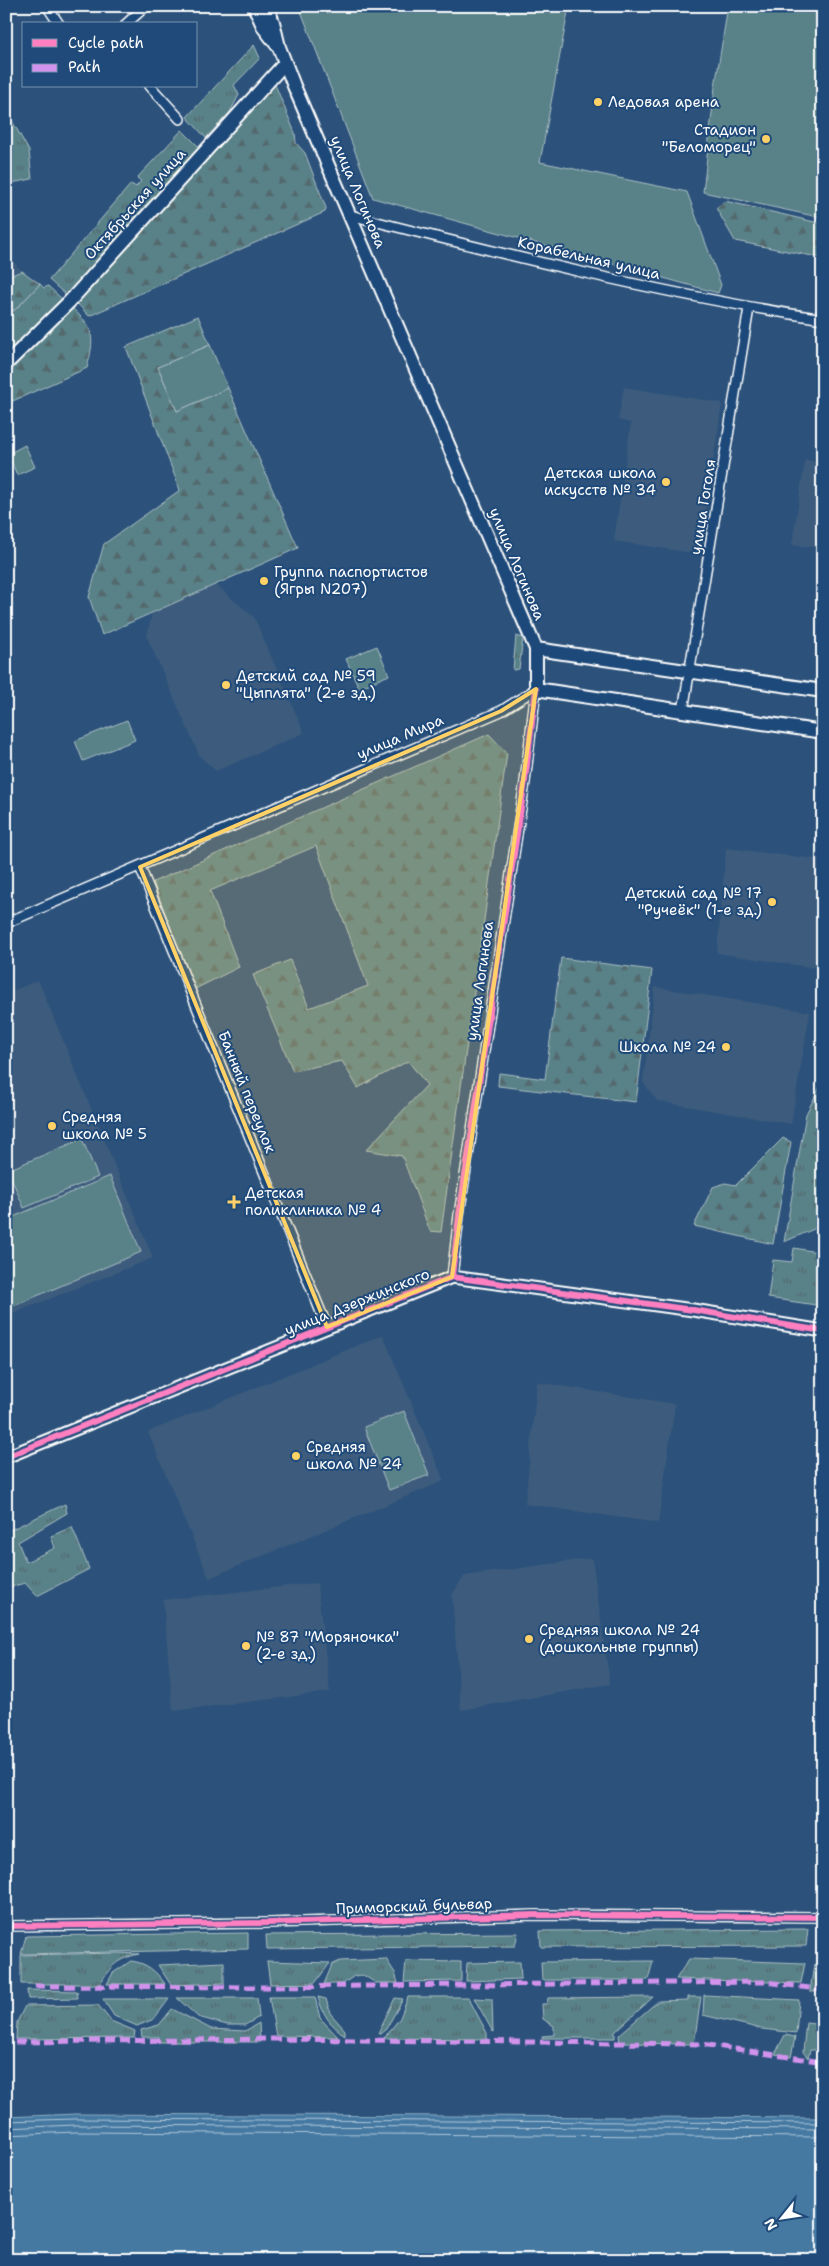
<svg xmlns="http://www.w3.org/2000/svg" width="829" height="2266" viewBox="0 0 829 2266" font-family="'Shantell Sans',sans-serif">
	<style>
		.built { fill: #3c5b7d }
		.grass { fill: url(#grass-tufts); stroke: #acc0c4 }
		.forest { fill: url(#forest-firs); stroke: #acc0c4 }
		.park { fill: #598188; stroke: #acc0c4 }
		.water { fill: #4479a2; stroke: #8fafc7 }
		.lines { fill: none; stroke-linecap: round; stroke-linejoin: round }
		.shore { stroke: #b4c9da; stroke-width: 1 }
		.minor-casing { stroke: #fff; stroke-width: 12 }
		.tertiary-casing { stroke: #fff; stroke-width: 15 }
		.secondary-casing { stroke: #fff; stroke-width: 16 }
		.minor { stroke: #1f4a7a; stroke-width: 9 }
		.tertiary { stroke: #1f4a7a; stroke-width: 11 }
		.secondary { stroke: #1f4a7a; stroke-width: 12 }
		.quiet { stroke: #d193ec; stroke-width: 5; stroke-dasharray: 10 5; stroke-linecap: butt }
		.cycleway-casing { stroke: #1f4a7a; stroke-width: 9 }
		.cycleway { stroke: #ff80c0; stroke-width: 6 }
		.marked { fill: #ffd166; fill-opacity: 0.2; stroke: #ffd166; stroke-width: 4; stroke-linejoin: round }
		.poi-dot { fill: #ffd166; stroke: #1f4a7a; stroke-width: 2 }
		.labels { text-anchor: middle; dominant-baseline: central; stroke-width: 4; stroke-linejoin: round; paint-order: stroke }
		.poi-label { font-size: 15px; fill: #fff; stroke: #1f4a7a; text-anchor: start }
		.street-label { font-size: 15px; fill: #fff; stroke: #1f4a7a }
	</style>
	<defs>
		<pattern id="grass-tufts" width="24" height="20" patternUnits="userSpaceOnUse" patternTransform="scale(1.25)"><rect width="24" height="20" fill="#598188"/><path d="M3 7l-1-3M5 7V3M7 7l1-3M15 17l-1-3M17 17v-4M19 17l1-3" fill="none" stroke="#53696d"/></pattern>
		<pattern id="forest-firs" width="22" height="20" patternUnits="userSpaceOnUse" patternTransform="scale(1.25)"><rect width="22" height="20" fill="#598188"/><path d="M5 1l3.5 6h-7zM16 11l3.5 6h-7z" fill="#53696d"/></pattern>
	</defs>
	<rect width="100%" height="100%" fill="#2c527b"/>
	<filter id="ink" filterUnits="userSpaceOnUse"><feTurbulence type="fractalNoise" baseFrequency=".02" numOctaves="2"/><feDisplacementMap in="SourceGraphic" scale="10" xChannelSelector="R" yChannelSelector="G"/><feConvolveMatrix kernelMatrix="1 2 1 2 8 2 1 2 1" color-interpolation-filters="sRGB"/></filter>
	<g filter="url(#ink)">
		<g class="built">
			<polygon points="6,255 37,285 6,315"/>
			<polygon points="624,387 722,403 699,554 614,541 631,423 618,420"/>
			<polygon points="805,460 823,463 823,548 792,545"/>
			<polygon points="216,585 254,617 304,733 216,771 200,757 147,637 152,612"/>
			<polygon points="726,848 823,860 823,969 717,953"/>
			<polygon points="38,980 153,1258 6,1316 6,994"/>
			<polygon points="655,987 810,1012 791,1124 657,1101 643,1082"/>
			<polygon points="383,1335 444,1481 209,1578 148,1432"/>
			<polygon points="537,1382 675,1404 658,1523 525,1504"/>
			<polygon points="592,1558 610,1684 461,1710 452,1595 464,1576"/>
			<polygon points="317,1583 330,1692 173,1711 163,1600"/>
		</g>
		<g class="grass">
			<polygon points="254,45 260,58 234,85 239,95 230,112 206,138 187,117"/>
			<polygon points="6,110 29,151 32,179 6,184"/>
			<polygon points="182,130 199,147 66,295 49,280 131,184 136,187 141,181 137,178"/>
			<polygon points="40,284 44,288 48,286 63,300 6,354 6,315 16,309"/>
			<polygon points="516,636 523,638 519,669 513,670"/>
			<polygon points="823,1081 823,1225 784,1242 806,1114"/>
			<polygon points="794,1248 823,1253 823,1306 768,1298 773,1260 792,1262"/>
			<polygon points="65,1504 67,1513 18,1542 26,1562 55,1548 51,1536 72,1527 89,1569 37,1596 25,1583 6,1588 6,1532"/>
			<polygon points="808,1929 806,1946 541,1947 540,1931"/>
			<polygon points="248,1933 248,1949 21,1954 26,1936"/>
			<polygon points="518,1933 515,1946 267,1949 266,1935"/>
			<path d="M118 1953 139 1954C117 1959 111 1965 100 1984H21V1955Z"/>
			<polygon points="386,1959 395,1973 398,1983 376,1983 363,1975 354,1976 343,1984 324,1984 332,1965 340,1961"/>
			<polygon points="689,1959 805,1963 801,1983 676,1979"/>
			<path d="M131 1961C147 1963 156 1971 165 1984H107L113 1973Z"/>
			<polygon points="267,1961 330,1963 315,1983 270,1984"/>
			<polygon points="406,1961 461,1962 461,1981 404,1982"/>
			<polygon points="653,1961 648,1980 542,1980 541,1962"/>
			<polygon points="224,1962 224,1983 171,1985 158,1965"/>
			<polygon points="520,1962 521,1979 466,1981 467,1963"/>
			<polygon points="814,1964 821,1966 816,1992 810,1992"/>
			<polygon points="27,1990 77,1991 78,1998 28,1999"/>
			<polygon points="704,1995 799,2000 796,2033 762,2029 703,2015"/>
			<polygon points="269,1997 315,1997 320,2018 338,2037 276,2036"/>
			<path d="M318 1997 326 1999 330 2013 345 2030V2035C330 2025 323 2015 318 1997Z"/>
			<polygon points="408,1997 468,1997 487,2033 487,2039 384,2038 400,2018"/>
			<polygon points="653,1997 615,2032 615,2038 542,2038 542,2036 554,2035 554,2026 543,2019 542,2004 547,2004 548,1998"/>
			<polygon points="688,1997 701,1997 694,2044 620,2043 619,2035 658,2001 688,2000"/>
			<polygon points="177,1998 257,1998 259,2017 245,2025 227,2025 198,2017"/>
			<polygon points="395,1998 403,1999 386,2029 380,2034 378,2033"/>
			<polygon points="474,1998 492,1999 493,2032"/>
			<polygon points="103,1999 169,1999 154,2019 137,2026 114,2016"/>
			<polygon points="98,2005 111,2021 135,2031 134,2038 16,2039 17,2022 25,2006"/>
			<polygon points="172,2009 211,2029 245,2031 259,2023 260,2042 160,2042 159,2037 142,2037 141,2030 159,2025"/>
			<polygon points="806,2022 823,2024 823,2055 816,2059 817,2050 810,2050 808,2058 803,2052"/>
			<polygon points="785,2035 795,2037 791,2057 775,2054"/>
		</g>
		<g class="forest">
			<polygon points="274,82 295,133 296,143 305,153 326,208 325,212 89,316 75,301"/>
			<polygon points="725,201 823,224 823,258 735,241 716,208"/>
			<polygon points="22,271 40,284 16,309 6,315 6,277"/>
			<path d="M70 306C95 329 95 337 87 368L6 404V369Z"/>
			<polygon points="198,316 210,345 158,367 177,411 228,388 298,548 102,635 89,597 104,544 180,490 126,347"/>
			<polygon points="489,734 507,753 441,1232 430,1231 402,1156 366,1150 427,1085 408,1061 358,1088 342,1061 293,1071 253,975 290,960 309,1008 368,986 316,846 210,891 239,967 195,989 153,882"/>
			<polygon points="561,958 652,970 636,1102 498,1086 499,1073 545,1079"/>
			<polygon points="783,1138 791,1142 773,1244 694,1226 713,1187 725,1183 736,1185"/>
		</g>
		<g class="park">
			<polygon points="299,6 569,6 540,162 687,192 721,285 718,293 373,198"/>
			<polygon points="728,6 823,6 823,218 703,192 715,87"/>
			<polygon points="210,345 228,388 177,411 158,367"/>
			<polygon points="25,445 35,467 17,475 8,454"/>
			<polygon points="377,646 389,675 359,688 346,659"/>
			<polygon points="127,720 135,740 83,761 75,741"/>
			<polygon points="82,1139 98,1177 24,1208 8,1170"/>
			<polygon points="110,1176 141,1252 6,1309 6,1220"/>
			<polygon points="404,1411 429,1475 389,1490 364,1427"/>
		</g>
		<polygon class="water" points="76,2114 823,2118 823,2260 6,2260 6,2117"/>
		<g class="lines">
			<g class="shore">
				<polyline points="6,2121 76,2119 823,2123"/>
				<polyline points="6,2128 76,2125 823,2129"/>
				<polyline points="6,2135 76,2132 823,2137"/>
			</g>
			<g class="minor-casing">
				<g id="minor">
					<polyline points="47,6 59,24"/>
					<polyline points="126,24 146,6"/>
					<polyline points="150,86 180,119"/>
					<path d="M350 215C506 255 664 295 823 319"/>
					<polyline points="683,711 749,308"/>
					<polyline points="140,867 327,1327"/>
					<polyline points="6,923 501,711 536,689"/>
					<polyline points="452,1277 459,1215 525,782 536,689"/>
					<polyline points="6,1926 269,1923 534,1915 823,1917"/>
				</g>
			</g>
			<g class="tertiary-casing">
				<polyline id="tertiary" points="6,1457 452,1277 693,1310 823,1331"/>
			</g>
			<g class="secondary-casing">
				<g id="secondary">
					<polyline points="254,6 264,28 277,45"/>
					<polyline points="267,6 273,22 279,47 294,86 536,649 536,689 823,732"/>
					<polyline points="6,364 69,302 285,63"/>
					<polyline points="536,649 823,691"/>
				</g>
			</g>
			<use href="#minor" class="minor"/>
			<use href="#tertiary" class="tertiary"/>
			<use href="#secondary" class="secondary"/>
			<g class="quiet">
				<polyline points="35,1986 266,1987 767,1982 823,1990"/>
				<polyline points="15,2042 273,2039 702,2044 823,2062"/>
			</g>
			<g class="cycleway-casing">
				<g id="cycleway">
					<polyline points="452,1277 459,1215 525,782 536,689"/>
					<polyline points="6,1457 452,1277 693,1310 823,1331"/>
					<polyline points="6,1926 269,1923 534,1915 823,1917"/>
				</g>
			</g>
			<use href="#cycleway" class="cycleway"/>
		</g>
	</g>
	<path class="marked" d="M536 689 452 1277 327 1327 140 867 501 711Z"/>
	<g class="poi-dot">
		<circle cx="598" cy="102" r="5"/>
		<circle cx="766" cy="139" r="5"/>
		<circle cx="666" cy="482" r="5"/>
		<circle cx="264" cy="581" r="5"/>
		<circle cx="226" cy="685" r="5"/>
		<circle cx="772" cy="902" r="5"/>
		<circle cx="726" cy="1047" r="5"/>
		<circle cx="52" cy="1126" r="5"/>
		<path d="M231.5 1194.5h5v5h5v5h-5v5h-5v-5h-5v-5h5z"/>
		<circle cx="296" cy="1456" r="5"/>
		<circle cx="529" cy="1639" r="5"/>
		<circle cx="246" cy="1646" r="5"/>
	</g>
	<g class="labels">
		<g class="poi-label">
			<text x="608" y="102">Ледовая арена</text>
			<text x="756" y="130" text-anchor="end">Стадион<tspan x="756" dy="17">"Беломорец"</tspan></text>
			<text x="656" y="473" text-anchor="end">Детская школа<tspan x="656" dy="17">искусств № 34</tspan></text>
			<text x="274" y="572">Группа паспортистов<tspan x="274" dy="17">(Ягры N207)</tspan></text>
			<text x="236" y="676">Детский сад № 59<tspan x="236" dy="17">"Цыплята" (2-е зд.)</tspan></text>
			<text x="762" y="893" text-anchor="end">Детский сад № 17<tspan x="762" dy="17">"Ручеёк" (1-е зд.)</tspan></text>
			<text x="716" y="1047" text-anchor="end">Школа № 24</text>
			<text x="62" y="1117">Средняя<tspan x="62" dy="17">школа № 5</tspan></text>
			<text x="245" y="1193">Детская<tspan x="245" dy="17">поликлиника № 4</tspan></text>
			<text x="306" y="1447">Средняя<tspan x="306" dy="17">школа № 24</tspan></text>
			<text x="539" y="1630">Средняя школа № 24<tspan x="539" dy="17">(дошкольные группы)</tspan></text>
			<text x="256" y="1637">№ 87 "Моряночка"<tspan x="256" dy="17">(2-е зд.)</tspan></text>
		</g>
		<g class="street-label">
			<text transform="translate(358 192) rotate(67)">улица Логинова</text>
			<text transform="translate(135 204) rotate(-48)">Октябрьская улица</text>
			<text transform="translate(589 258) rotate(13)">Корабельная улица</text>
			<text transform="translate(703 507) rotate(-81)">улица Гоголя</text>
			<text transform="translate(517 564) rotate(67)">улица Логинова</text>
			<text transform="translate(400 737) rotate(-23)">улица Мира</text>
			<text transform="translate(480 981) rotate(-82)">улица Логинова</text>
			<text transform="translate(247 1092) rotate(68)">Банный переулок</text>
			<text transform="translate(357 1302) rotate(-22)">улица Дзержинского</text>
			<text transform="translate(414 1906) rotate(-2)">Приморский бульвар</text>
		</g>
	</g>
	<rect width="829" height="2266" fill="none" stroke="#1f4a7a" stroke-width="25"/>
	<rect x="12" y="12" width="804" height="2241" fill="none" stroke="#fff" stroke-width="2" filter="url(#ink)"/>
	<rect x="22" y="22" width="175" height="65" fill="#1f4a7a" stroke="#7992af"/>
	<rect x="32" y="39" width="25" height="8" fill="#ff80c0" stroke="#7992af"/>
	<text x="68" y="48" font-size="15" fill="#ffffff">Cycle path</text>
	<rect x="32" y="64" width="25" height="8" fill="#d193ec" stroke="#7992af"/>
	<text x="68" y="72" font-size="15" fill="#ffffff">Path</text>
	<g transform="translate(782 2218) rotate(240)" stroke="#1f4a7a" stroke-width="4" paint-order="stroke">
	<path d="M0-4L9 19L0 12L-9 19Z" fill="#ffffff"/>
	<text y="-8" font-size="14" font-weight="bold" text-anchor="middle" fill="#ffffff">N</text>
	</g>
</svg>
